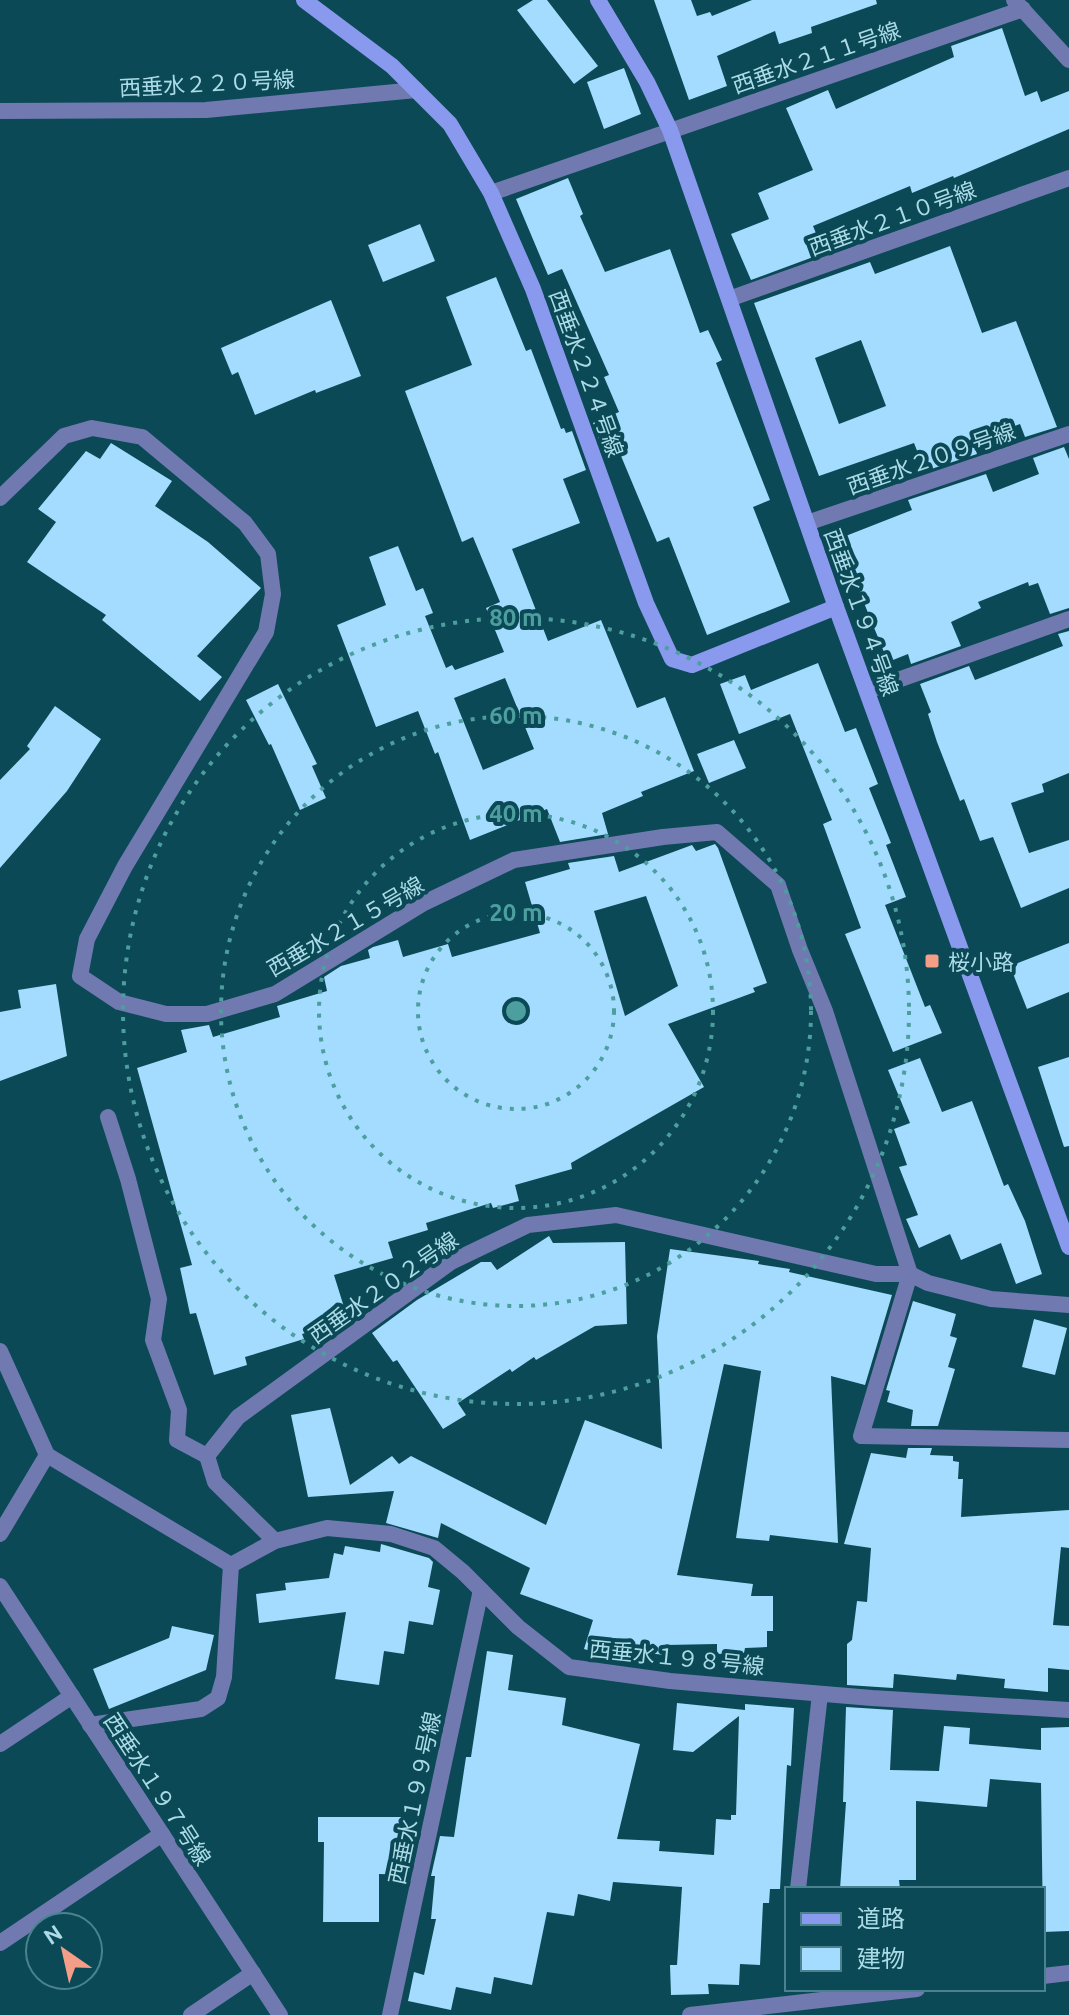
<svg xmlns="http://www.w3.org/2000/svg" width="1069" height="2015" viewBox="0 0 1069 2015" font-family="Ubuntu,'Noto Sans JP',sans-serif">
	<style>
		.building { fill: #a3dcfe; fill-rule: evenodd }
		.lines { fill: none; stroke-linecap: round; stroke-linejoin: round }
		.street { stroke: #707ab0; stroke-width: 16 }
		.secondary { stroke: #8999ee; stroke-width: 16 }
		.ring { fill: none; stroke: #4d9e9e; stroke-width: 4; stroke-dasharray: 4 8 }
		.poi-dot { fill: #f49e88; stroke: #0a4955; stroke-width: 3 }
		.labels { text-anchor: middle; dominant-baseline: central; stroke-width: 8; stroke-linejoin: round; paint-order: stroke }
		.street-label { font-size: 22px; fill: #abdbe7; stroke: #0a4955 }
		.poi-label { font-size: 22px; fill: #abdbe7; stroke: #0a4955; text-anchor: start }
		.centre { fill: #4d9e9e; stroke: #0a4955; stroke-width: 4 }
		.ring-label { font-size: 24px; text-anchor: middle; font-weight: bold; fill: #4d9e9e; stroke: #0a4955; stroke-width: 8; stroke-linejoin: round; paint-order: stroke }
	</style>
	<rect width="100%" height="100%" fill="#0a4955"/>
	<g class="building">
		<polygon points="533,0 547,0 598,66 574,84 517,10"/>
		<polygon points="654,0 691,0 697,16 710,12 712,16 752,0 876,0 877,4 811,27 812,33 779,44 775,31 717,56 727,86 689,100"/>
		<polygon points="1002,28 1025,96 1037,91 1041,102 1069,91 1069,129 954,178 953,176 912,193 910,186 813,226 824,253 751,280 731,234 769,219 758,193 813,170 786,108 828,90 836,109 954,57 951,46"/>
		<polygon points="624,68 641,114 604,129 587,82"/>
		<polygon points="568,178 583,214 580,216 605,272 670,249 700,333 708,330 722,360 716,363 770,500 753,507 790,602 707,635 669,537 657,542 621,456 607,461 593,423 619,412 604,377 609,375 562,269 548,275 516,199"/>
		<polygon points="420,224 435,261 383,282 368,245"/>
		<path d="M950 246 982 333 1016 321 1057 427 1025 437 1020 424 973 442 977 454 925 471 914 443 819 476 754 303 870 262 875 274ZM861 340 886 406 839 424 815 358Z"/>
		<path d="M496 277 526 351 531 349 561 429 564 428 566 433 572 431 586 470 563 479 580 523 512 549 548 641 601 620 637 708 665 697 694 771 641 792 643 796 602 813 608 834 560 842 547 809 470 840 438 752 435 754 418 711 376 727 337 625 386 605 369 557 398 546 416 591 423 588 433 613 425 616 446 668 452 665 455 670 504 652 486 608 500 602 473 537 462 542 405 391 472 365 446 297ZM505 678 534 749 483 770 454 698Z"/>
		<polygon points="331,300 361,376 316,393 315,390 255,415 238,372 232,375 221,348"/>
		<polygon points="111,443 172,481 155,506 208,542 261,588 197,656 222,677 200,701 102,620 106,615 27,562 56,522 38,509 86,451 100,459"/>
		<polygon points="1064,447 1069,459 1069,608 1050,614 1038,583 1029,586 1028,582 978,602 981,608 951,622 961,646 911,664 908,654 888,662 838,539 912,510 908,500 986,474 993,492 1039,474 1033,458"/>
		<polygon points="1069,631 1069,773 1042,784 1044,792 1011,803 1029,853 1069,840 1069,888 1021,908 993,837 980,841 964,799 960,801 937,742 928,714 931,712 920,684 969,666 975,680 1063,646 1058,634"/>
		<polygon points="818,663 845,732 856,728 878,784 869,788 891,843 886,845 906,897 885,905 925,1007 930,1005 942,1033 893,1052 845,934 861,928 823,824 832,820 790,714 739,734 720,684 745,675 751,690"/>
		<polygon points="278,684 317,764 312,766 326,798 300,810 271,744 269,745 246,700"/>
		<polygon points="55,706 101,739 67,791 0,868 0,780 30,749 27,746"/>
		<polygon points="734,740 746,768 709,783 697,754"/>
		<path d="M715 844 718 848 767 983 753 988 755 992 668 1024 704 1087 571 1163 572 1169 515 1185 519 1201 493 1208 491 1203 426 1223 428 1230 388 1242 393 1258 334 1275 348 1320 302 1334 304 1339 245 1357 247 1365 214 1375 196 1313 190 1314 180 1268 192 1265 137 1068 187 1052 181 1030 209 1025 213 1037 280 1017 277 1006 327 991 324 977 341 966 370 958 368 950 373 947 398 940 403 957 448 944 452 957 540 933 525 882 570 869 568 863 614 856 619 872 692 845 696 851ZM646 896 678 986 625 1016 594 911Z"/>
		<polygon points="1069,943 1069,992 1027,1009 1010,966"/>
		<polygon points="56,984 67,1056 0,1081 0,1012 21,1008 18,990"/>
		<polygon points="1069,1057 1069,1146 1064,1147 1038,1067"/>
		<polygon points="920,1058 942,1112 972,1101 1004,1186 1008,1184 1025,1221 1042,1274 1016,1284 1001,1243 961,1260 950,1234 919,1248 906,1219 918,1215 899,1167 907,1165 894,1129 910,1123 888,1070"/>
		<polygon points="549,1236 553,1243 625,1242 627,1324 595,1326 536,1360 534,1357 512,1372 510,1369 458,1403 466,1415 443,1429 397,1360 393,1362 372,1333 417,1300 481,1262 491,1262 497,1270"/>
		<polygon points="670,1249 759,1261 758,1264 790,1269 789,1272 892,1295 865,1385 831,1376 838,1543 770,1535 769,1541 736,1538 761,1371 724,1364 677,1575 753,1584 751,1596 773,1596 773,1631 767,1631 767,1647 745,1648 744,1653 717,1654 717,1644 666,1645 665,1655 629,1651 628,1656 607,1656 584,1649 593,1620 520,1594 530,1568 441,1523 438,1538 386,1523 394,1491 308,1497 291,1415 330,1408 350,1485 392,1456 399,1464 411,1456 546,1525 585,1420 662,1449 657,1336"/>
		<polygon points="913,1301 956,1314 950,1336 957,1338 948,1367 955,1369 938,1426 911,1426 913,1410 887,1402 890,1391 886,1390"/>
		<polygon points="1034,1319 1067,1328 1055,1375 1022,1367"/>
		<polygon points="908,1448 932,1448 930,1455 953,1456 953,1461 959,1462 958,1479 963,1479 961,1517 1069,1510 1069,1548 1061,1547 1053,1625 1069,1626 1069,1670 1048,1668 1048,1692 1004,1688 1005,1679 957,1674 956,1680 894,1674 893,1688 847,1685 847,1644 852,1640 857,1601 867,1602 871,1548 844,1544 871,1453 906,1458"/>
		<polygon points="381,1544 429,1558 433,1562 428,1587 440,1590 433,1625 409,1621 404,1654 384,1651 379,1685 335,1679 346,1612 259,1623 256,1594 286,1590 285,1583 329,1578 334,1553 343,1555 345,1546 380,1552"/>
		<polygon points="172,1626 214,1635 206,1670 109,1709 93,1669 169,1638"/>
		<polygon points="487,1651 513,1655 508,1690 566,1698 562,1725 640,1744 617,1839 660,1841 659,1851 714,1855 716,1819 731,1820 731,1815 736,1815 739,1716 693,1752 673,1750 677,1703 745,1710 745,1704 794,1708 791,1766 787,1765 780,1889 770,1889 769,1903 763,1903 760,1965 740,1964 739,1985 708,1984 709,1994 671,1995 670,1965 677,1965 682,1887 613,1882 610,1901 578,1894 574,1916 547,1912 532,1985 494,1977 491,1994 456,1987 451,2010 408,2001 414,1972 424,1975 436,1919 431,1919 435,1876 431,1876 440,1836 454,1837 466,1757 471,1757"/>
		<polygon points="846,1707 893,1710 890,1770 939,1771 944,1726 970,1728 969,1744 1041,1750 1041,1728 1069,1727 1069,1931 1043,1932 1041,1783 990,1779 987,1807 916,1801 916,1880 899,1880 900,1889 840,1889 846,1802 843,1802"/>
		<polygon points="318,1817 406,1817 406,1833 417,1834 409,1875 379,1874 379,1922 323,1922 324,1842 318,1842"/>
	</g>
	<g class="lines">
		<g class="street">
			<polyline points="1014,0 1069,60"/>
			<polyline points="0,111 206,110 416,90"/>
			<polyline points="491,193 1023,9"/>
			<polyline points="729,299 1069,178"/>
			<polyline points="0,498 64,436 92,428 142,437 245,523 268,554 273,594 266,632 125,866 87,939 80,976 119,1002 166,1014 207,1014 275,994 424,903 514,860 663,837 717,832 778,885 800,950 825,1011 910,1274"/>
			<polyline points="807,523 1069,434"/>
			<polyline points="867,691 1069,619"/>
			<polyline points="108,1117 128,1179 159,1299 153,1340 179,1410 177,1440 207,1456"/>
			<polyline points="910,1274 861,1436 1069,1440"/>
			<polyline points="0,1351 47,1455 231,1565 275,1541 327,1528 391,1534 434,1548 463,1572 518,1627 569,1667 670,1681 872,1698 1069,1710"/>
			<polyline points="0,1534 47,1455"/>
			<polyline points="275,1541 215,1482 207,1456 238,1417 451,1262 528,1225 616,1215 876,1274 910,1274 928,1283 991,1299 1069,1305"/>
			<polyline points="0,1586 280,2015"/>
			<polyline points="90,1725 201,1709 218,1698 224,1677 231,1565"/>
			<polyline points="0,1744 72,1696"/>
			<polyline points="798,1889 820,1694"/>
			<polyline points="0,1943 162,1834"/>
			<polyline points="1043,1976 1069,1973"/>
			<polyline points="191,2015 253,1973"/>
			<polyline points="390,2015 481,1590"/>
			<polyline points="690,2015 917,1989"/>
		</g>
		<g class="secondary">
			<polyline points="304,0 392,66 450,124 491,193 533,289 646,603 672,659 692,665 836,607"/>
			<polyline points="598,0 647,82 670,130 836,607 1069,1247"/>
		</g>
	</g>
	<g class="ring">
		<circle cx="516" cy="1011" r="98"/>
		<circle cx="516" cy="1011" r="197"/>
		<circle cx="516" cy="1011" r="295"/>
		<circle cx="516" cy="1011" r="393"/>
	</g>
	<rect class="poi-dot" x="924" y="953" width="16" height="16" rx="4"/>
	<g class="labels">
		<g class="street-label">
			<text transform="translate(816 57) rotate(-19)">西垂水２１１号線</text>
			<text transform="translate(207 83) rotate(-3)">西垂水２２０号線</text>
			<text transform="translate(892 218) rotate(-20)">西垂水２１０号線</text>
			<text transform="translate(587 373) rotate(70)">西垂水２２４号線</text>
			<text transform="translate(931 458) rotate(-19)">西垂水２０９号線</text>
			<text transform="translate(862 612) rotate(70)">西垂水１９４号線</text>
			<text transform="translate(345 926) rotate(-30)">西垂水２１５号線</text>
			<text transform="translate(383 1287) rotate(-35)">西垂水２０２号線</text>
			<text transform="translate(677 1657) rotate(6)">西垂水１９８号線</text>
			<text transform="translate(158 1789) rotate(57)">西垂水１９７号線</text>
			<text transform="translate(414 1798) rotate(-78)">西垂水１９９号線</text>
		</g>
		<g class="poi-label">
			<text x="948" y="961">桜小路</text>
		</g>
	</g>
	<circle cx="516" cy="1011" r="12" class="centre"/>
	<g class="ring-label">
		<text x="516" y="626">80 m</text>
		<text x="516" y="724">60 m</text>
		<text x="516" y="822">40 m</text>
		<text x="516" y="921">20 m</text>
	</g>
	<rect x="785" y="1887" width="260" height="104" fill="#0a4955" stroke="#4a838f" stroke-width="2"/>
	<rect x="801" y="1913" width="40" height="12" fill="#8999ee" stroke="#4a838f" stroke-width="2"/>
	<text x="857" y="1927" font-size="24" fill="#abdbe7">道路</text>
	<rect x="801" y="1947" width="40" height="24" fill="#a3dcfe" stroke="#4a838f" stroke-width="2"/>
	<text x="857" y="1967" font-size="24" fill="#abdbe7">建物</text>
	<g transform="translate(64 1951) rotate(326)"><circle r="38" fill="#0a4955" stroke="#4a838f" stroke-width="2"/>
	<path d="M0-6L14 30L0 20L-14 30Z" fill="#f49e88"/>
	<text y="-12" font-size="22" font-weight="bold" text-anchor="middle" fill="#abdbe7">N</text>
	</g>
</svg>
